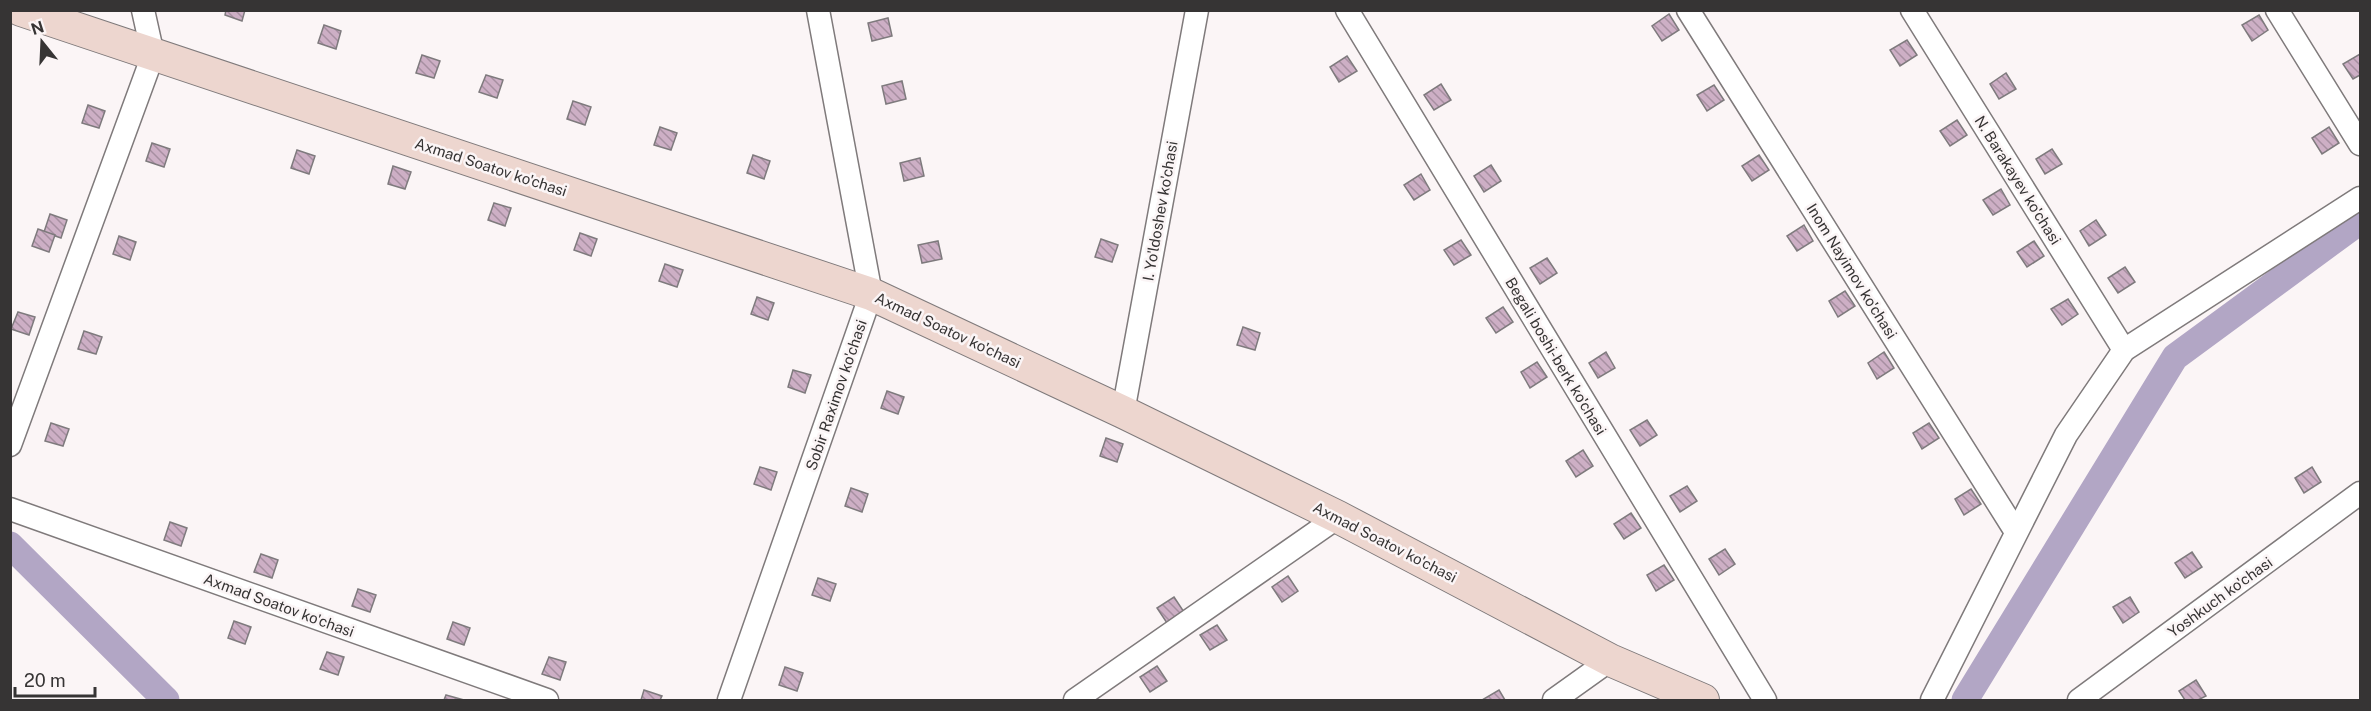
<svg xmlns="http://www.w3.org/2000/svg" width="2371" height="711" viewBox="0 0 2371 711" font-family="'Public Sans',sans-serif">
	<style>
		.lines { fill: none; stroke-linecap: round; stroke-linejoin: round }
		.canal { stroke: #b2a6c5; stroke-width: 27 }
		.building { fill: url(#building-back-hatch); stroke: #7e7a7d; stroke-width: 1.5 }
		.street-casing { stroke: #7f7a7b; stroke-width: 25 }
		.secondary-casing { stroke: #7f7a7b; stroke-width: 34 }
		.street { stroke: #fff; stroke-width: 22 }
		.secondary { stroke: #edd6cf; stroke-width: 32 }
		.labels { text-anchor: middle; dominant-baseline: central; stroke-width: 5; stroke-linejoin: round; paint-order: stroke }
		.street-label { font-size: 15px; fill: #363434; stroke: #fbf5f6 }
	</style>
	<defs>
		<pattern id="building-back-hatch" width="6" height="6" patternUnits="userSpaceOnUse" patternTransform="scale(1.5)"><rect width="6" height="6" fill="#cdafc5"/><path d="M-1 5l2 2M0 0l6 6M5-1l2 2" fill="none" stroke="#a78fa1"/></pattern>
	</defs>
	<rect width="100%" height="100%" fill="#fbf5f6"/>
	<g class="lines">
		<g class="canal">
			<polyline points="10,545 166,700"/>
			<polyline points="1965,700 2175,357 2360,221"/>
		</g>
	</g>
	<g class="building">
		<polygon points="226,10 245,10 242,21 225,15"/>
		<polygon points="1669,14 1679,30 1662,41 1652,26"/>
		<polygon points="2259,15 2268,30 2252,41 2242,25"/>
		<polygon points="888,18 892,36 872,41 868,23"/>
		<polygon points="324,25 341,31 336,49 318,43"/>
		<polygon points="1907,40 1917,55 1900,66 1890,50"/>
		<polygon points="2360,54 2360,75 2353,79 2343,64"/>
		<polygon points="422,55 440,61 434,78 416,73"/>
		<polygon points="1347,56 1357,71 1339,82 1330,67"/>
		<polygon points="2006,73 2016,89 1999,99 1990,84"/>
		<polygon points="486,75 503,80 497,98 479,92"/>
		<polygon points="902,81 906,99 886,104 882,86"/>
		<polygon points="1441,84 1451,100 1434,110 1424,95"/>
		<polygon points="1714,85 1724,100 1707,111 1697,95"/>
		<polygon points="573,101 591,107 585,125 567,119"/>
		<polygon points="88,105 105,111 99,128 82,123"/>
		<polygon points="1957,120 1967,135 1950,146 1940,131"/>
		<polygon points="660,127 677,133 671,150 654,145"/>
		<polygon points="2329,127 2339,143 2322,154 2312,138"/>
		<polygon points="152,143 170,149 164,167 146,161"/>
		<polygon points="2052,149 2062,164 2045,174 2036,159"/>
		<polygon points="297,150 315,156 309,174 291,168"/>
		<polygon points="753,155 770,161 764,179 747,173"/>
		<polygon points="1759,155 1769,170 1752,181 1742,166"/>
		<polygon points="920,158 924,176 904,181 900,163"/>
		<polygon points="1491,165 1501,181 1484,192 1474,176"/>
		<polygon points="393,166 411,172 405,189 388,184"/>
		<polygon points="1421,174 1430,190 1414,200 1404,185"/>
		<polygon points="2001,189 2010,205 1993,215 1983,200"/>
		<polygon points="494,203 511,208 505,226 488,220"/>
		<polygon points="50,214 67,220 61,238 44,232"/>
		<polygon points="2096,220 2106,235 2089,246 2080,231"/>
		<polygon points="1804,225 1813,241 1797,251 1787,236"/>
		<polygon points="38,229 55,235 49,252 32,246"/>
		<polygon points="580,233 597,239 591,256 574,250"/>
		<polygon points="119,236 136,242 130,260 113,254"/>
		<polygon points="1101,239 1118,245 1112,262 1095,257"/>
		<polygon points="1461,240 1471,255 1454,265 1444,250"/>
		<polygon points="938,241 942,259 922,263 918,245"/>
		<polygon points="2034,241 2044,256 2027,267 2017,252"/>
		<polygon points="1547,258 1557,273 1540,284 1530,268"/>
		<polygon points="665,264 683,270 677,287 659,281"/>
		<polygon points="2125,267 2135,282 2118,293 2108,278"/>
		<polygon points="1845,291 1855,306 1838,317 1829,301"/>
		<polygon points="757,297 774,303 768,320 751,314"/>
		<polygon points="2068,299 2078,314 2062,325 2051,309"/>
		<polygon points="1503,307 1513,322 1496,333 1486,318"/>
		<polygon points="18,312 35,317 29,335 11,329"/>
		<polygon points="1243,327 1260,333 1255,350 1237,345"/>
		<polygon points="84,331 102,337 96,354 78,349"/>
		<polygon points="1606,352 1615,368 1598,378 1589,363"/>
		<polygon points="1884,352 1894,368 1877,379 1868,363"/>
		<polygon points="1537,362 1547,377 1530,388 1521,372"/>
		<polygon points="793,370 811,375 805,393 788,387"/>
		<polygon points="887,391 904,397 898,414 881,408"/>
		<polygon points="1647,420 1657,435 1640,446 1630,430"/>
		<polygon points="51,423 69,429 63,446 45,441"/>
		<polygon points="1929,423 1939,438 1922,449 1913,433"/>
		<polygon points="1106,438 1123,444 1117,462 1100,456"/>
		<polygon points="1583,450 1593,466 1576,477 1566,461"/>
		<polygon points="760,467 777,472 771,490 754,484"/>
		<polygon points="2312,467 2321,482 2304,493 2295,478"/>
		<polygon points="1687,486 1697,501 1680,512 1670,496"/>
		<polygon points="851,488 868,494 862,512 845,506"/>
		<polygon points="1971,489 1981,504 1964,515 1955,499"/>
		<polygon points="1631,513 1641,528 1624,539 1614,524"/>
		<polygon points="170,522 187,528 181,546 164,540"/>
		<polygon points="1725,549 1735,564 1719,575 1709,559"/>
		<polygon points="2192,552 2202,567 2185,578 2175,563"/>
		<polygon points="261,554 278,560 272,578 254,572"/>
		<polygon points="1664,565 1674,580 1656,591 1647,575"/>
		<polygon points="1288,576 1298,591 1282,602 1272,587"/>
		<polygon points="818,578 836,584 830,601 812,595"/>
		<polygon points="358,589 376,595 370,612 352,606"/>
		<polygon points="1174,597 1184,612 1167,623 1157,608"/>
		<polygon points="2130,597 2139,612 2123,623 2113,607"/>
		<polygon points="234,621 251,627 245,644 228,638"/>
		<polygon points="453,622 470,628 464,645 447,639"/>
		<polygon points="1217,625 1227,640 1210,650 1200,635"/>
		<polygon points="327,652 344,657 338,675 320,669"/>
		<polygon points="549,657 566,662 560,680 542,674"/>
		<polygon points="1157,666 1167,681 1150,692 1140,677"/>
		<polygon points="785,667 803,673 797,691 779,685"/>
		<polygon points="2196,680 2206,696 2198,700 2185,700 2179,691"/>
		<polygon points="644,690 662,696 660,700 641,700"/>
		<polygon points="1499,690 1505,700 1482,700"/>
		<polygon points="446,695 464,700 444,700"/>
	</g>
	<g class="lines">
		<g class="street-casing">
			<g id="street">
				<polyline points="1347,10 1765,700"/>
				<polyline points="1688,10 2016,532"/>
				<polyline points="1912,10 2124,350"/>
				<polyline points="2277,10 2360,144"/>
				<polyline points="1123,412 1197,10"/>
				<polyline points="10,445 153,55 143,10"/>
				<polyline points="10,509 547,700"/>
				<polyline points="729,700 871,294 818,10"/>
				<polyline points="1075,700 1338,517"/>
				<polyline points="1554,700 1610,660"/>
				<polyline points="1932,700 2066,435 2124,350 2360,198"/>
				<polyline points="2079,700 2360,493"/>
			</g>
		</g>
		<g class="secondary-casing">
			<polyline id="secondary" points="21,10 871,294 1123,412 1338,517 1610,660 1703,700"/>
		</g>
		<use href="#street" class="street"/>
		<use href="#secondary" class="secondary"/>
	</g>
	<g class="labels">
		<g class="street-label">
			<text transform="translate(491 167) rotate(18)">Axmad Soatov ko'chasi</text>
			<text transform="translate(2018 180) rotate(58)">N. Barakayev ko'chasi</text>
			<text transform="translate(1160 211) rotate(-80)">I. Yo'ldoshev ko'chasi</text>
			<text transform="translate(1852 271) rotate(58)">Inom Nayimov ko'chasi</text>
			<text transform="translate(948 330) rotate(25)">Axmad Soatov ko'chasi</text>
			<text transform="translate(1556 356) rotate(59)">Begali boshi-berk ko'chasi</text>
			<text transform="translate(836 395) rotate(-71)">Sobir Raximov ko'chasi</text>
			<text transform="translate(1385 542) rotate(27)">Axmad Soatov ko'chasi</text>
			<text transform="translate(2220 597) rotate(-36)">Yoshkuch ko'chasi</text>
			<text transform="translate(279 605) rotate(20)">Axmad Soatov ko'chasi</text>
		</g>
	</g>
	<rect width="2371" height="711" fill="none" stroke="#363434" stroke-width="24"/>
	<g transform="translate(42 42) rotate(342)" stroke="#fbf5f6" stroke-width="4.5" paint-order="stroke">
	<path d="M0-4.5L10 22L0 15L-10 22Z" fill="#363434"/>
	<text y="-9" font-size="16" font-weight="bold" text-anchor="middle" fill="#363434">N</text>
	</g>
	<path d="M15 687v9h80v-9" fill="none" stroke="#363434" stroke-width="3"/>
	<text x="24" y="687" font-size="18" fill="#363434" stroke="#fbf5f6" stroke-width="4.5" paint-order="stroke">20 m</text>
</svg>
